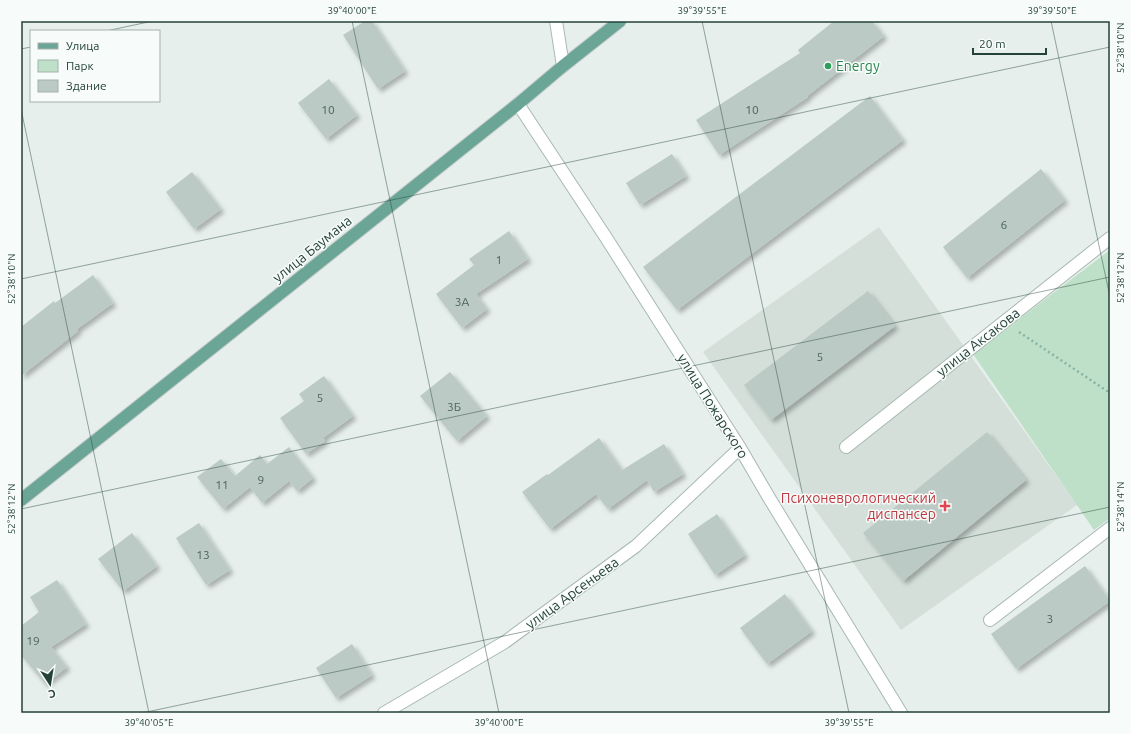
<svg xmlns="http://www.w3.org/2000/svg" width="1131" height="734" viewBox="0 0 1131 734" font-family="Ubuntu,sans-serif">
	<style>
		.built { fill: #d4dfda }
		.green { fill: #bfe0c8 }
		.building { fill: #bbcac4; filter: url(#shadow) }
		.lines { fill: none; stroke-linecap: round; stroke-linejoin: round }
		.minor-casing { stroke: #a8b8b2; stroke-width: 14 }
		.major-casing { stroke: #c2cac8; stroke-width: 14 }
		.path { stroke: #86b3a5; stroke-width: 2.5; stroke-dasharray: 2 3; stroke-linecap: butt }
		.minor { stroke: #fff; stroke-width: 12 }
		.major { stroke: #6aa596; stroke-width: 12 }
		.ticks { fill: none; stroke: #24423a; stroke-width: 1; stroke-opacity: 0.45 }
		.leisure-dot { fill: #2e9e5b; stroke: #f7fbf9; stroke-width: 1.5 }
		.health-dot { fill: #e0444e; stroke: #f7fbf9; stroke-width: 1.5 }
		.labels { text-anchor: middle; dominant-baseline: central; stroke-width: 3; stroke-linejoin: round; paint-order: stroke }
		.number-label { font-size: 12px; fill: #4a645c }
		.leisure-label { font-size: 14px; fill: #27864d; stroke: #f7fbf9; text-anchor: start }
		.street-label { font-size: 14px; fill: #24423a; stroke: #f7fbf9 }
		.health-label { font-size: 14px; fill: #be3a42; stroke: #f7fbf9; text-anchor: end }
		.neatline { fill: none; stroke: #24423a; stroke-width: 1.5 }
		.ticks-label { font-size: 10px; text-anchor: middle; fill: #24423a }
	</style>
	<defs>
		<filter id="shadow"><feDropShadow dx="3.5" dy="3.5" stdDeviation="2" flood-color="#0004"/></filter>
	</defs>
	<rect width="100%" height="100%" fill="#e6efeb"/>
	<polygon class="built" points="879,227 1077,505 901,630 703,352"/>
	<polygon class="green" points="1110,250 1110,518 1094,530 973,354"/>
	<g class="building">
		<polygon points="365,21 372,21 405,71 378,89 343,35"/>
		<polygon points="834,21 872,21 884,36 807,96 808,97 719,155 696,120 800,53 798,50"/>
		<polygon points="329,79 357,115 326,139 298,103"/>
		<polygon points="870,96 903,140 677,310 643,267"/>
		<polygon points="672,154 686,176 640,205 626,183"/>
		<polygon points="1041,169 1065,200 967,278 943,247"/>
		<polygon points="192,172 221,209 194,229 166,192"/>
		<polygon points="509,231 528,259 476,294 487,309 462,328 436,294 474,265 469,259"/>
		<polygon points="93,275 113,303 77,329 78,331 21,376 21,327 54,301 55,303"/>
		<polygon points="868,291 895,326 771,420 744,385"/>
		<polygon points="450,372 487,416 457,441 420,396"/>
		<polygon points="324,376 353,416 323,438 325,441 306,454 280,418 304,401 299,394"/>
		<polygon points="987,432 1026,480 903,581 863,533"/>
		<polygon points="599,438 622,470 664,444 683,474 654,492 647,480 608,509 596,494 550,529 522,492 547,474 548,475"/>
		<polygon points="289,447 313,478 297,491 289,481 262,503 250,487 223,509 197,477 221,459 235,476 260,455 267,464"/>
		<polygon points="717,514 745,555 715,575 688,534"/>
		<polygon points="199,523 230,570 206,585 176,538"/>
		<polygon points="132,533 157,566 123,591 98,559"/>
		<polygon points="1085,566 1110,601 1016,669 991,634"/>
		<polygon points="57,580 86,624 51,647 67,667 45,684 21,655 21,626 39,612 30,597"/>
		<polygon points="785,594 812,631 767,664 740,628"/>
		<polygon points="352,644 372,675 336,698 316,668"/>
	</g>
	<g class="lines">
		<g class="minor-casing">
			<g id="minor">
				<polyline points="556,21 563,66"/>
				<polyline points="518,104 605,236 740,448 771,501 901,713"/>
				<polyline points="846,447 1110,238"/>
				<polyline points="990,620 1110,528"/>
				<polyline points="384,713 505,642 636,546 740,448"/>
			</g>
		</g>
		<g class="major-casing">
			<polyline id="major" points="21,500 518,104 563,66 620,21"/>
		</g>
		<polyline class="path" points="1019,332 1110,393"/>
		<use href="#minor" class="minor"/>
		<use href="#major" class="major"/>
	</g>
	<path class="ticks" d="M352 21 499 713M702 21 849 713M1051 21 1110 297M106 31 153 21M21 49 31 47M21 109 149 713M21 279 1110 47M21 509 1110 277M142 713 1110 507"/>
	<circle class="leisure-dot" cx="828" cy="66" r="4"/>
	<path class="health-dot" d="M943 500h4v4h4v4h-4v4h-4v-4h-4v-4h4z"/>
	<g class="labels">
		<g class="number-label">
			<text x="328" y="109">10</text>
			<text x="752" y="109">10</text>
			<text x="1004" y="224">6</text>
			<text x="499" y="259">1</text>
			<text x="462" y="301">3А</text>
			<text x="820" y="356">5</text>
			<text x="320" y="397">5</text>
			<text x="454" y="406">3Б</text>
			<text x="261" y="479">9</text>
			<text x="222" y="484">11</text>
			<text x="203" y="554">13</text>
			<text x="1050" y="618">3</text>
			<text x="33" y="640">19</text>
		</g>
		<g class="leisure-label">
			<text x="836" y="66">Energy</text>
		</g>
		<g class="street-label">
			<text transform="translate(312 249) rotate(-39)">улица Баумана</text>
			<text transform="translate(978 342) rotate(-38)">улица Аксакова</text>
			<text transform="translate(713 406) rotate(58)">улица Пожарского</text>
			<text transform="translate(572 593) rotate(-36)">улица Арсеньева</text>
		</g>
		<g class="health-label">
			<text x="936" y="498">Психоневрологический<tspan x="936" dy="16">диспансер</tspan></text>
		</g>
	</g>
	<rect width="1131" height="734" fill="none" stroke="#f7fbf9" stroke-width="44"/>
	<rect x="30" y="30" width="130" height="72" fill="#f7fbf9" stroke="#a3b1ad"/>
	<rect x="38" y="43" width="20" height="6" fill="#6aa596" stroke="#a3b1ad"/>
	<text x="66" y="50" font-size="12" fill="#24423a">Улица</text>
	<rect x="38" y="60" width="20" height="12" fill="#bfe0c8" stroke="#a3b1ad"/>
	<text x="66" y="70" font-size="12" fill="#24423a">Парк</text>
	<rect x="38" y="80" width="20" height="12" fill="#bbcac4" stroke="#a3b1ad"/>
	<text x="66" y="90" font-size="12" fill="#24423a">Здание</text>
	<g transform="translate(50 684) rotate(168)" stroke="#f7fbf9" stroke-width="3" paint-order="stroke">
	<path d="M0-3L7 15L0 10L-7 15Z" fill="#24423a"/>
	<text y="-6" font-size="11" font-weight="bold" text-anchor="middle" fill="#24423a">С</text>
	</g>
	<path d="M973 48v6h73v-6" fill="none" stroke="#24423a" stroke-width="2"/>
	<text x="979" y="48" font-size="12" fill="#24423a" stroke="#f7fbf9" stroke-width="3" paint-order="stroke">20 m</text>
	<rect x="22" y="22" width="1087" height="690" class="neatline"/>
	<g class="ticks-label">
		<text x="352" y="14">39°40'00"E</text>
		<text x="702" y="14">39°39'55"E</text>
		<text x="1052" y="14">39°39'50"E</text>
		<text transform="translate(1120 48) rotate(-90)" y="4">52°38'10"N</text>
		<text transform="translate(1120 278) rotate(-90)" y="4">52°38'12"N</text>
		<text transform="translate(11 279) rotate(-90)" y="4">52°38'10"N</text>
		<text transform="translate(1120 507) rotate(-90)" y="4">52°38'14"N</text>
		<text transform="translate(11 509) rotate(-90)" y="4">52°38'12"N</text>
		<text x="149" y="726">39°40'05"E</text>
		<text x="499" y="726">39°40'00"E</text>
		<text x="849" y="726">39°39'55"E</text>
	</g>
</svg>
